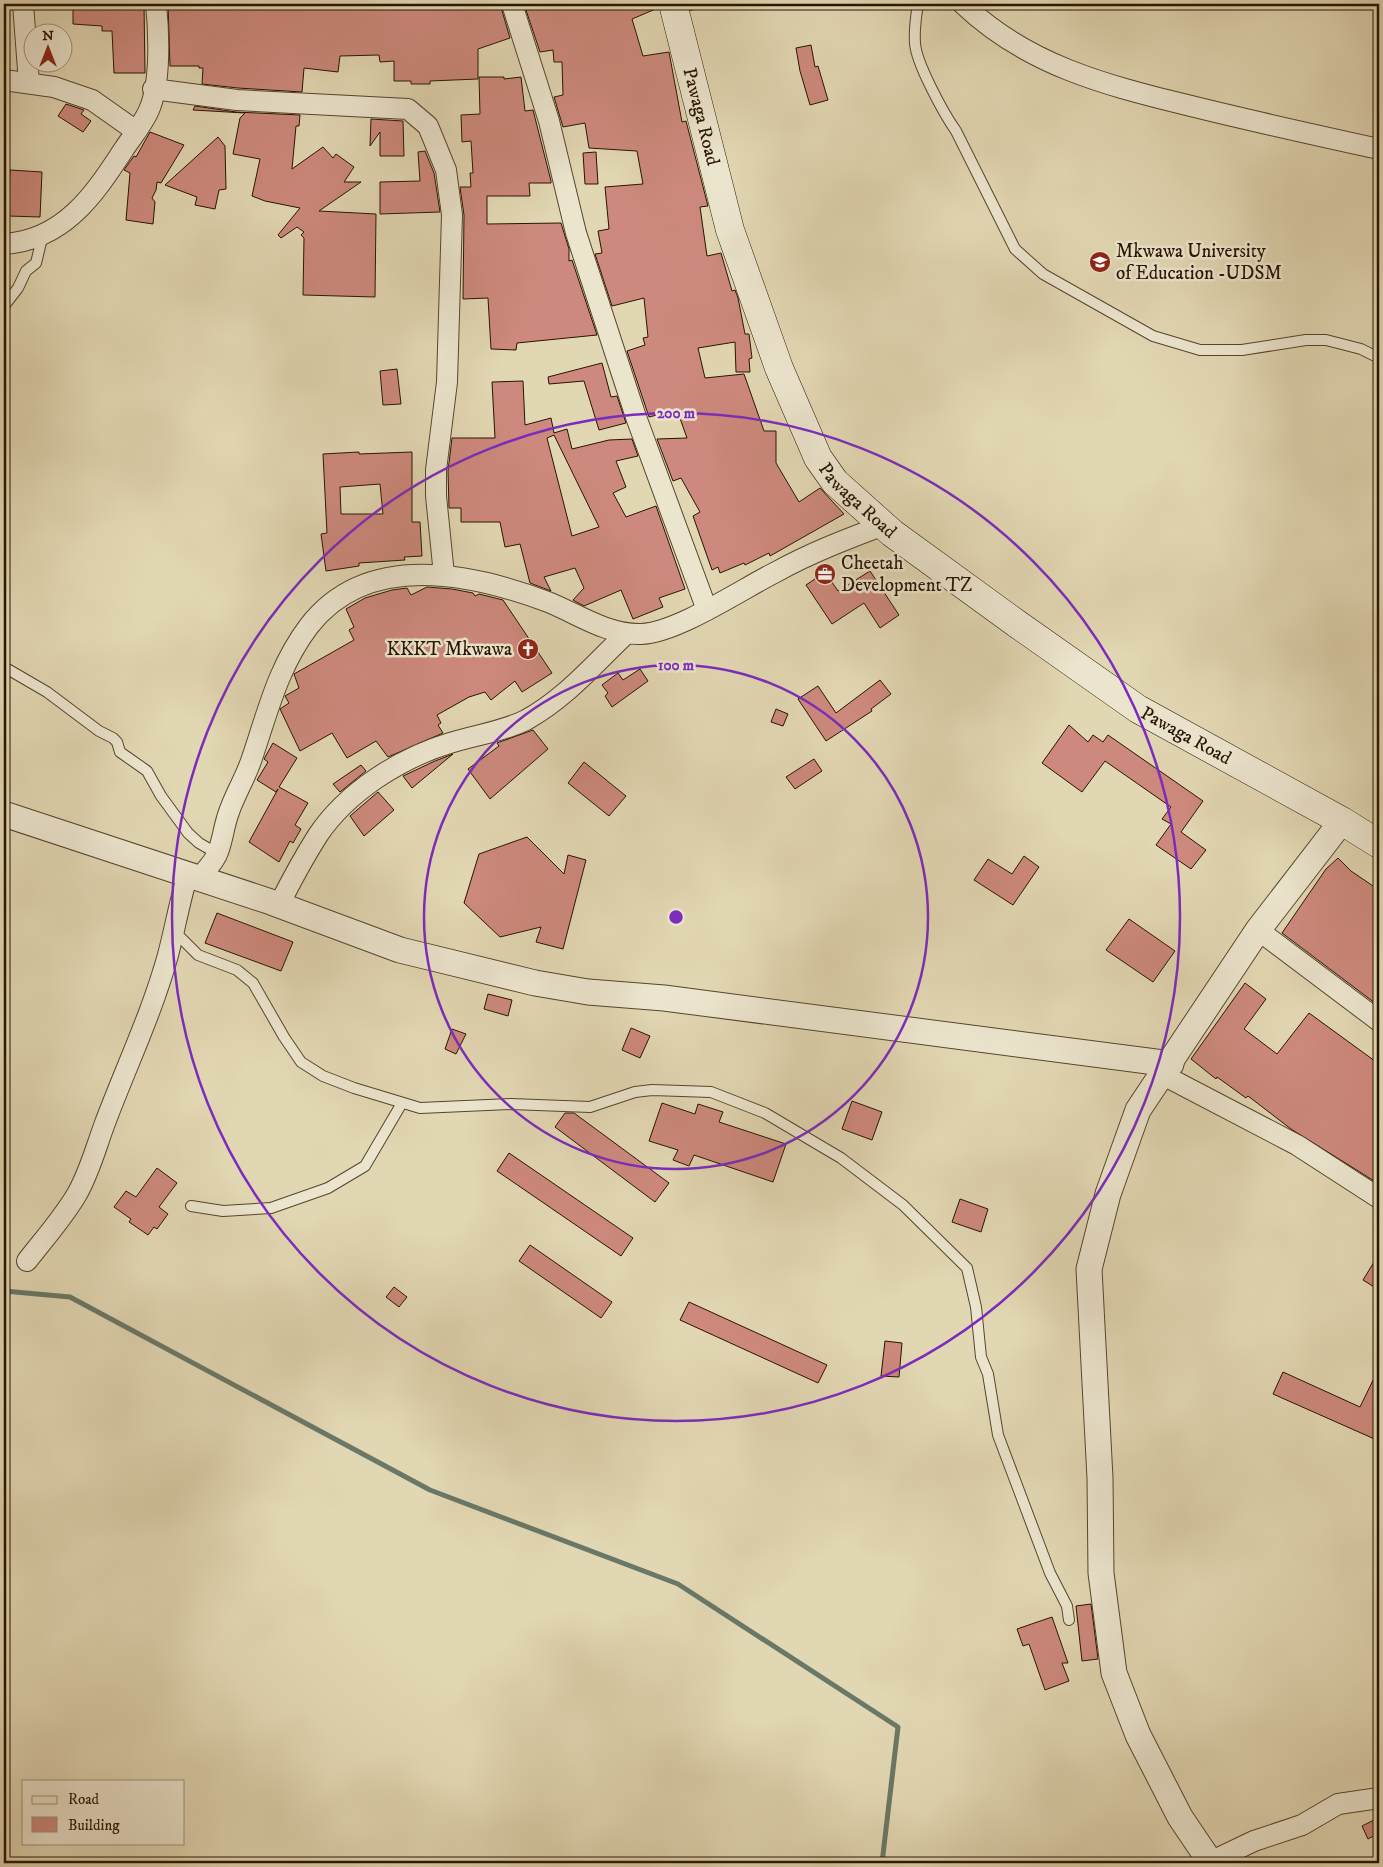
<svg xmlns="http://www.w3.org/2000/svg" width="1383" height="1867" viewBox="0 0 1383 1867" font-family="'IM FELL DW Pica',serif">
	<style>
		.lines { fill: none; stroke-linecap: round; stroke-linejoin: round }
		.stream { stroke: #697867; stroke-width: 5 }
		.building { fill: #cd897d; stroke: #261400; fill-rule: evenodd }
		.service-casing { stroke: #55452d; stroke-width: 12 }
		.minor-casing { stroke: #55452d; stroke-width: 22 }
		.tertiary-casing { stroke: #55452d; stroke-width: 27 }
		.secondary-casing { stroke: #261400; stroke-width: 29 }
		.service { stroke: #ece5ce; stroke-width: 10 }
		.minor { stroke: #ece5ce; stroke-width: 20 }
		.tertiary { stroke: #ece5ce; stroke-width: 25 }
		.secondary { stroke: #ece5ce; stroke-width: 28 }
		.ring { fill: none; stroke: #7b2cbf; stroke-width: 2.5 }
		.labels { text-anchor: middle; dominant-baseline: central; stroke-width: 5; stroke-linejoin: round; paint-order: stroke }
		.street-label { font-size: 19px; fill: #261400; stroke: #ece5ce }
		.poi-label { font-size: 19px; fill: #261400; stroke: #ece5ce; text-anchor: start }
		.centre { fill: #7b2cbf; stroke: #ece5ce; stroke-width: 2.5 }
		.ring-label { font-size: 15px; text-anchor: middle; font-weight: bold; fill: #7b2cbf; stroke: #ece5ce; stroke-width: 5; stroke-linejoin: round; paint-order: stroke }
	</style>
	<rect width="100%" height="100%" fill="#e2d7b3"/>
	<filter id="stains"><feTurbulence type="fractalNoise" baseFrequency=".004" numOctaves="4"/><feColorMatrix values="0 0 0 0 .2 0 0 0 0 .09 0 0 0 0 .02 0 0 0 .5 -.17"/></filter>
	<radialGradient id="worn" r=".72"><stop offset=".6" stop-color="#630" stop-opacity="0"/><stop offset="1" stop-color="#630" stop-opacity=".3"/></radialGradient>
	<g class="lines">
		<polyline class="stream" points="4,1291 70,1297 430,1490 678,1584 898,1727 882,1863"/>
	</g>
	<g class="building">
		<polygon points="73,4 144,4 145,73 114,73 112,31 102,31 102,26 73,24"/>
		<polygon points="168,4 500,4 510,38 478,49 478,79 430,81 430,84 411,84 411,81 394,81 394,61 380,62 379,55 340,56 338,72 304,68 302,92 238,88 202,84 203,68 199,68 199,66 170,66"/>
		<polygon points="524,4 658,4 658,8 632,19 643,56 669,52 682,122 686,121 708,206 700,207 707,256 721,253 732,291 735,290 738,298 745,334 749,334 752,358 749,359 750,372 736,372 735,342 698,348 705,378 744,374 764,431 776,431 776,463 799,502 820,488 844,514 770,556 769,553 745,565 744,563 720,573 718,567 712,570 693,516 700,512 681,478 673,481 657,439 687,438 677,410 649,417 627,351 645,345 643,338 648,337 644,298 612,306 595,254 602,253 598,231 609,229 605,187 643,184 637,151 589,148 585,123 563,127 554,97 563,95 562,62 554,62 553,50 540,52"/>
		<polygon points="811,45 815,67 818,66 828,100 810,105 800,71 796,48"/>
		<polygon points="479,77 504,77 504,79 521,77 525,111 533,110 551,181 551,183 529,183 530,196 487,196 487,224 561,223 569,249 569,261 572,260 597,335 517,343 516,350 491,349 488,298 463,299 464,215 460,187 471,187 470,173 473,173 471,141 462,142 461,115 480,114"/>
		<polygon points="66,104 84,110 81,114 91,121 83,132 58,116"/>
		<polygon points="195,106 236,112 300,115 299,126 296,126 292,169 323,147 333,158 336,154 354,167 344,182 361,182 319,211 376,214 375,297 303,295 304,238 301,235 304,232 297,227 281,238 278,235 300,208 265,201 252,196 260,159 233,154 240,118 245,113 193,110"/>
		<polygon points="371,119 403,121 404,156 380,156 380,132 370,146"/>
		<polygon points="150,132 184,145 161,183 157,182 156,190 152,198 155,202 153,224 126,220 130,173 124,170 134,156 136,157"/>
		<polygon points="218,137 225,146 226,189 219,190 215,209 195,205 197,197 165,185"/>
		<polygon points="425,151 434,173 440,212 380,214 380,182 420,181 418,152"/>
		<polygon points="596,152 598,184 585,184 583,153"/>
		<polygon points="10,170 42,172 40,217 8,216"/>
		<polygon points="602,363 611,397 617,396 626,423 599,430 584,381 549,384 548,377"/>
		<polygon points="397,369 401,404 383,405 380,371"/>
		<path d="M523 381 525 425 551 418 554 433 567 429 572 449 609 440 632 439 638 456 616 461 626 487 613 493 626 517 656 506 685 589 659 598 663 607 633 619 621 590 584 606 573 600 584 588 575 568 544 577 551 591 530 583 520 544 505 547 500 522H461V508H449L448 471 452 438H495L492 382ZM554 435 599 527 572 536 547 438Z"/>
		<path d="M359 452V454L412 452V522H420L422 556 404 557 405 560 359 563V566L326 571 321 534 327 533 323 454ZM380 484 383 514H341L340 487Z"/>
		<polygon points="870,571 899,615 880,628 864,603 832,624 806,585 825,572 838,591"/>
		<polygon points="427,587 452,589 473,593 475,596 479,594 503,600 552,673 522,692 515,681 491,700 485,692 469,697 437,715 441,723 438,725 443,733 388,757 376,741 347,758 332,733 300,751 280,709 289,703 285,696 299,688 294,674 354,640 349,630 354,627 346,609 365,598 392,590 407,588 411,595"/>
		<polygon points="640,669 648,681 612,707 605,696 608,693 602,685 618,673 623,680"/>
		<polygon points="880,680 891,694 871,709 872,711 826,741 798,699 818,686 836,713"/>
		<polygon points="776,709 788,714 783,726 771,722"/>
		<polygon points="1069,725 1088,742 1093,735 1103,742 1108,735 1203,801 1181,832 1206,850 1191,869 1156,845 1171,824 1162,819 1171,807 1105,761 1082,792 1042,763"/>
		<polygon points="533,730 548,749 490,799 468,769 499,746 497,743"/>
		<polygon points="273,743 297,758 279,787 308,803 295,825 301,829 293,843 290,841 279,862 249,842 278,789 276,792 257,780 268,762 264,759"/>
		<polygon points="453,754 412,788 403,776 435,761"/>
		<polygon points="814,759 822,771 795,789 786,777"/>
		<polygon points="584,762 626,796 609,816 568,783"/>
		<polygon points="361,765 366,771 340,792 333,784"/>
		<polygon points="378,792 394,810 364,836 350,816"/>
		<polygon points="527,837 564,874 568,855 586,860 563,949 536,942 541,927 500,937 464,903 479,854"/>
		<polygon points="1024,856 1039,867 1013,905 974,880 988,859 1012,874"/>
		<polygon points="1338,858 1351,871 1379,890 1379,1006 1282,933 1326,869"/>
		<polygon points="217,913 293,942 281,971 205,943"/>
		<polygon points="1129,919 1175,951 1153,982 1106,950"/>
		<polygon points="1245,983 1266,999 1244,1029 1277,1054 1309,1013 1379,1064 1379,1184 1291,1129 1248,1096 1246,1098 1217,1077 1216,1079 1191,1059"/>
		<polygon points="488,994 512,1000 508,1016 484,1009"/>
		<polygon points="631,1028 650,1036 640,1058 622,1050"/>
		<polygon points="452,1029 466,1034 456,1054 445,1049"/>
		<polygon points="852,1101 882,1112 872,1140 842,1129"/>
		<polygon points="662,1103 695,1114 698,1104 723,1112 719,1122 786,1144 773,1182 694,1155 689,1166 673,1160 678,1150 649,1141"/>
		<polygon points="565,1113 574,1113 669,1183 655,1202 555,1127"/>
		<polygon points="509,1153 633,1238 621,1256 497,1171"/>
		<polygon points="157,1168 177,1183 159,1207 168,1214 157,1229 154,1227 148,1235 129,1222 131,1219 114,1207 126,1191 136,1197"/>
		<polygon points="960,1199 988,1209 981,1232 952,1222"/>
		<polygon points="530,1245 612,1302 601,1318 519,1261"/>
		<polygon points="1379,1254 1379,1290 1363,1280"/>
		<polygon points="394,1287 407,1297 399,1307 386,1297"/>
		<polygon points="689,1302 827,1365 818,1383 680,1320"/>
		<polygon points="885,1341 902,1343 899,1377 881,1376"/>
		<polygon points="1379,1368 1379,1441 1273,1394 1283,1372 1360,1407"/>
		<polygon points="1091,1604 1098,1659 1082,1661 1076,1606"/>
		<polygon points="1052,1617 1068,1663 1062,1663 1069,1681 1045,1690 1029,1644 1023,1646 1017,1629"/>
		<polygon points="1376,1819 1379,1833 1368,1839 1362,1826"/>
	</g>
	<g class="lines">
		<g class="service-casing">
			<g id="service">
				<path d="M918 4C916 16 914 30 915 43 916 63 944 114 956 131L1015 249 1043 274 1153 336 1200 350H1242L1306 340H1326L1361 349 1379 358"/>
				<polyline points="676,9 693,4"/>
				<polyline points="4,306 18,288 26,271 36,263 43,234"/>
				<polyline points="4,667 47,692 99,731 113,738 117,742 120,752 147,771 161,796 188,833 199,843 218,854"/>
				<polyline points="174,931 198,955 237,970 253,983 284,1037 301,1062 323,1076 354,1088 420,1108 511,1104 590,1107 635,1092 652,1090 711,1092 765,1113 841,1158 903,1205 967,1268 976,1307 981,1357 988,1374 998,1435 1050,1573 1067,1606 1069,1620"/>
				<polyline points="191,1206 223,1211 271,1208 328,1188 365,1166 402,1103"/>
			</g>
		</g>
		<g class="minor-casing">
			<g id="minor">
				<polyline points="23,4 29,83"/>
				<polyline points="512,4 549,121 576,233 636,417 707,610"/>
				<path d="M963 4C1027 65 1105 85 1187 105 1251 121 1315 135 1379 149"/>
				<polyline points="4,80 54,87 92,100 136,131"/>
				<polyline points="153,89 237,100 408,109 428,126 446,170 452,215 447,382 436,470 436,496 444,575"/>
				<path d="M4 244C64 240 94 195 124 149 132 137 143 124 149 110 161 83 159 33 156 4"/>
				<path d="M200 877C206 870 215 861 218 852 223 839 224 825 229 812 235 794 246 777 252 758 268 711 278 667 309 626 367 551 471 573 548 602 578 614 607 635 641 634 677 633 742 589 776 572 810 553 847 539 884 525"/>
				<path d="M279 905C291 881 304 857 318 835 347 792 400 758 450 743 475 735 502 732 526 720 566 698 594 664 626 634"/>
				<polyline points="1258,930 1379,1021"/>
				<polyline points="1163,1075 1297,1145 1379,1198"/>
				<path d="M27 1261C44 1239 63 1218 77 1194 90 1171 96 1147 105 1123 126 1067 152 1013 168 955 175 928 180 900 188 873"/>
				<polyline points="1210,1862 1254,1841 1302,1825 1338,1804 1379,1798"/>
			</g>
		</g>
		<g class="tertiary-casing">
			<g id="tertiary">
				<polyline points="4,814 271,902 400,950 535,983 588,992 664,998 1171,1064"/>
				<polyline points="1211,1863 1180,1817 1138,1735 1114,1673 1101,1573 1100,1478 1089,1269 1108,1194 1138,1110 1258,930 1342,821"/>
			</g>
		</g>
		<g class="secondary-casing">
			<g id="secondary">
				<path id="s1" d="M673 4 730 230 779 368 818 458 835 482 892 533 1013 621 1138 709 1342 821 1379 844"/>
			</g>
		</g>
		<use href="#service" class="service"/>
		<use href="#minor" class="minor"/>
		<use href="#tertiary" class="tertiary"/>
		<use href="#secondary" class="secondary"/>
	</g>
	<g class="ring">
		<circle cx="676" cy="917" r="252"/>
		<circle cx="676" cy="917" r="504"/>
	</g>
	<defs>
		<g id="university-disc" transform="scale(1.125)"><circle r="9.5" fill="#8f2418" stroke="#ece5ce"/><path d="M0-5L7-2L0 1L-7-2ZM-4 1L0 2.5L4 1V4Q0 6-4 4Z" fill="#fff"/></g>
		<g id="office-disc" transform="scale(1.125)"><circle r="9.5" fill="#8f2418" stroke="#ece5ce"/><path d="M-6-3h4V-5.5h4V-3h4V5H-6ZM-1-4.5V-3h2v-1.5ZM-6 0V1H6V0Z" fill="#fff"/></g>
		<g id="church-disc" transform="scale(1.125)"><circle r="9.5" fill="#8f2418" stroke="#ece5ce"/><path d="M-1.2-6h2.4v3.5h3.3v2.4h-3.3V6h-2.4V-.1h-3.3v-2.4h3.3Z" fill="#fff"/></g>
	</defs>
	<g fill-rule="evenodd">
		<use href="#university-disc" x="1100" y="262"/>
		<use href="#office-disc" x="825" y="574"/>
		<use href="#church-disc" x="528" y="649"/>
	</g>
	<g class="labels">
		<g class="street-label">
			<text stroke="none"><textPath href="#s1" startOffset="116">Pawaga Road</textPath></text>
			<text stroke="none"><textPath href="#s1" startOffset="536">Pawaga Road</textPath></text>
			<text stroke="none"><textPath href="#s1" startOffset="941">Pawaga Road</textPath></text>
		</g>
		<g class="poi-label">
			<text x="1116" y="251">Mkwawa University<tspan x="1116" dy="22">of Education -UDSM</tspan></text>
			<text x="841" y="563">Cheetah<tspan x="841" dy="22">Development TZ</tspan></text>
			<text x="512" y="649" text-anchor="end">KKKT Mkwawa</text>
		</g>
	</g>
	<circle cx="676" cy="917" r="8" class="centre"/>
	<g class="ring-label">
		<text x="676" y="418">200 m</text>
		<text x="676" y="670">100 m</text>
	</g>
	<rect width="1383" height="1867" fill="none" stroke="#e2d7b3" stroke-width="20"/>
	<rect x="5" y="5" width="1373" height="1857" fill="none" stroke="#261400" stroke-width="2.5"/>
	<rect x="10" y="10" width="1363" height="1847" fill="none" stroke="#261400"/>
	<rect x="22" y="1780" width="162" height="65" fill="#ece5ce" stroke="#9d917c"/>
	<rect x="32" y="1796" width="25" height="8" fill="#ece5ce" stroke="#9d917c"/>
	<text x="68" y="1804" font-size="15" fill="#261400">Road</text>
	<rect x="32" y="1817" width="25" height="15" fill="#cd897d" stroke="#9d917c"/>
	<text x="68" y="1830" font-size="15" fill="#261400">Building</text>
	<g transform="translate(48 48)"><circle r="24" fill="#ece5ce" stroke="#9d917c"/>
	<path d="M0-4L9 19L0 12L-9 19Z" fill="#8f2418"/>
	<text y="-8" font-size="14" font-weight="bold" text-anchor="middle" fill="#261400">N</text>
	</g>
	<rect width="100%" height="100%" filter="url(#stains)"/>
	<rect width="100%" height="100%" fill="url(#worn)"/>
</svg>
